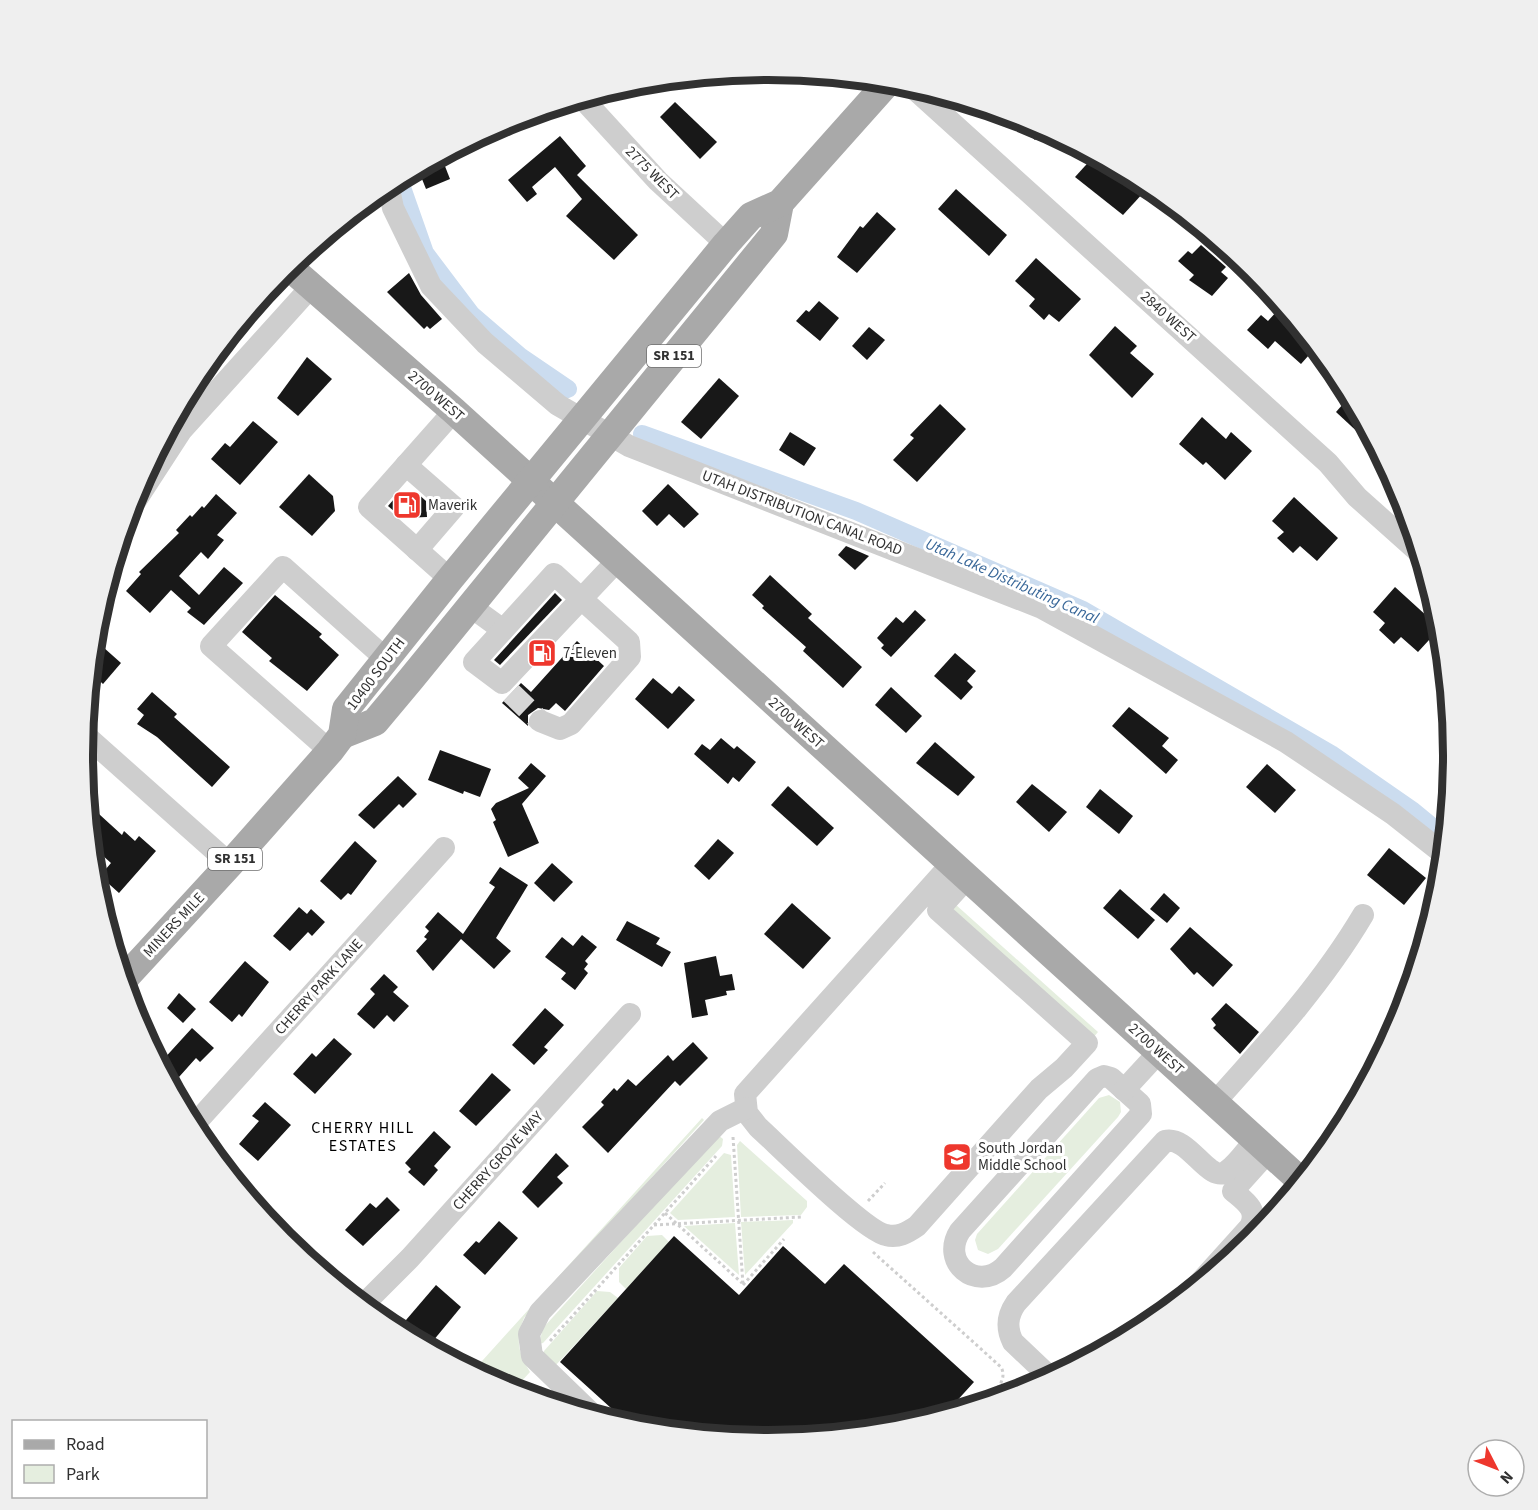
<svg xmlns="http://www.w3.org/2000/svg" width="1538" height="1510" viewBox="0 0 1538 1510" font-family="'Source Sans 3',sans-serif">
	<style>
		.green { fill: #e5eedf }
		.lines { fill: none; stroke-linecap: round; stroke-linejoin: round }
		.canal { stroke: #cbdcef; stroke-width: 18 }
		.building { fill: #181818 }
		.minor-tunnel { stroke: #d6d6d6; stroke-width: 22; stroke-dasharray: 22 11; stroke-linecap: butt }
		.path { stroke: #cecece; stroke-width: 3; stroke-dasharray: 3 3; stroke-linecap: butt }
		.minor { stroke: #cecece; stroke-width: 22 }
		.major { stroke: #a9a9a9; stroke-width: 28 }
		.labels { text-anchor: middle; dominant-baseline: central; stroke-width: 6; stroke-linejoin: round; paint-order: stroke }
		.shield { fill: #fff; stroke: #6f6f6f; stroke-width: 1.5 }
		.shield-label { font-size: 14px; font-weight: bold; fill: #313131 }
		.street-label { font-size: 15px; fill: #313131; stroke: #fff }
		.poi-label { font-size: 15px; fill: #313131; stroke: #fff; text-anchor: start }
		.water-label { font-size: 16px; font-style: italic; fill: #3a6899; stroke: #fff }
		.neighbourhood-label { font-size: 16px; letter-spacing: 1.5px; fill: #000; stroke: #fff }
		.rim { fill: none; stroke: #313131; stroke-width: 8 }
	</style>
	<rect width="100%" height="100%" fill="#fff"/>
	<g class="green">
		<polygon points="955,904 1098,1032 1092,1039 950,909"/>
		<polygon points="1109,1095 1120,1102 1121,1112 1118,1117 998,1249 988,1254 978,1250 975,1240 977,1234 1099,1098"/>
		<path d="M702 1118 704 1120 524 1318C515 1340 518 1352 530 1372L520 1383 537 1398 506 1389 473 1371Z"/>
		<polygon points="718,1135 723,1139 722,1146 543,1343 539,1344 543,1328"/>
		<polygon points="740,1141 807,1201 807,1207 801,1215 741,1217 737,1145"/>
		<polygon points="724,1153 731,1155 735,1217 678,1220 670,1213"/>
		<polygon points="793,1220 793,1223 745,1275 741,1222"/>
		<polygon points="735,1223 739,1275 684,1226"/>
		<polygon points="662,1235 669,1242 626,1289 619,1282 619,1268 647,1236"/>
		<polygon points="597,1291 610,1292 618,1298 555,1366 544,1356 544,1351"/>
	</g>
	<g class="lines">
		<g class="canal">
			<polyline points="399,179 425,253 471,314 521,357 568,389"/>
			<polyline points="642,434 856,511 1083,610 1331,754 1413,811 1447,839"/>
		</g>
	</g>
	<g class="building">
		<polygon points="675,102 717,142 700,159 660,117"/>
		<polygon points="1006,113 1032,121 1046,129 1035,140"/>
		<polygon points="560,136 586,166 577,175 638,235 614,260 566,216 582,199 555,167 532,187 537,194 527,202 508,180"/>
		<polygon points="1095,155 1115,166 1144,192 1123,215 1075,177"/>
		<polygon points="441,156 450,179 426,189 418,169"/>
		<polygon points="956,189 1007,235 989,256 938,209"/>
		<polygon points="877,212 896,229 857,273 837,257 860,226 863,228"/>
		<polygon points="1201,245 1226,267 1221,272 1228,278 1212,296 1189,280 1194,275 1178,261 1188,251 1192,254"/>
		<polygon points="1036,258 1081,299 1059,322 1049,314 1044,320 1029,306 1035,299 1015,281"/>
		<polygon points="409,273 421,295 442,319 430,329 427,326 424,329 387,292"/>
		<polygon points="819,301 839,318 820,341 796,321 806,310 809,312"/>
		<polygon points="1278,310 1317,346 1301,364 1275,341 1268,349 1247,330 1261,315 1268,321"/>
		<polygon points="1115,326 1137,346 1130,353 1154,374 1132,398 1089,355"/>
		<polygon points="869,327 885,340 867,360 852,346"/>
		<polygon points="307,357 332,379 298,416 277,398"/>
		<polygon points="719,378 739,396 701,439 681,422"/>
		<polygon points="1351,395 1380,450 1378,451 1336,412"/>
		<polygon points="940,404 966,429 917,482 893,460 914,438 910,435"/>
		<polygon points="1202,417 1226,439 1231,432 1252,451 1225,480 1206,462 1203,465 1179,444"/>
		<polygon points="253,421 278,442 240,485 211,459 225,443 230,447"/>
		<polygon points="790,432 816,448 804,466 779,450"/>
		<polygon points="309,474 333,496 335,511 312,536 279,507"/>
		<polygon points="668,484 699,514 684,528 669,514 657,526 642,511"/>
		<polygon points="400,492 416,492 426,501 427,517 402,518 388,506"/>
		<polygon points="216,494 237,513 217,535 224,540 208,559 201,552 179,576 199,595 224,567 243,583 204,625 187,612 191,608 171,590 150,613 126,591 141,574 139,572 179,533 176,530 190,515 192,517 202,506 204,508"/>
		<polygon points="1294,497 1338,538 1317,561 1300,546 1293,553 1277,538 1284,532 1272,521"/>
		<polygon points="846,546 869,556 855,570 838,555"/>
		<polygon points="770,575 812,614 808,618 862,667 843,688 803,651 806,647 762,608 764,606 752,595"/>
		<polygon points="1395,587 1440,628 1418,652 1401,637 1394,644 1379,630 1385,623 1373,612"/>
		<polygon points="555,593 562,600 500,665 494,660"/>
		<polygon points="275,595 322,634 319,637 339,655 307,691 269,661 272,658 242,632"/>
		<polygon points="915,610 926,620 891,657 881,648 884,645 877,638 896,617 903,623"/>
		<polygon points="94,639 121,663 103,684 91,673"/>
		<polygon points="577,641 604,666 565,711 556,703 549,710 538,708 528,715 528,726 502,703 521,683 531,692"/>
		<polygon points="955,653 976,671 967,681 973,687 961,700 934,676"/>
		<polygon points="653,678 672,694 679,686 695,700 668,729 635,699"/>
		<polygon points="891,687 922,716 906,733 875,705"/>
		<polygon points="152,692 177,714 174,717 230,767 212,787 157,737 137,724 144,715 137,709"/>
		<polygon points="1129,707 1169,738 1162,746 1178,760 1166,774 1112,726"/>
		<polygon points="721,738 734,749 737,746 756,762 739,782 733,777 728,784 694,754 702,744 710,750"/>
		<polygon points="935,742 975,777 958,796 916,763"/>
		<polygon points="440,750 491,769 480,797 464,791 463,794 428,780"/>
		<polygon points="531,763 546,776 522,804 539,843 508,857 493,822 496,820 491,809 496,803 529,788 518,778"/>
		<polygon points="1267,764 1296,790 1275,813 1246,787"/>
		<polygon points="398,776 417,794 403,808 399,804 374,829 358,815"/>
		<polygon points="1032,784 1067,812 1049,832 1016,802"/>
		<polygon points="788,786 834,828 817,846 771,805"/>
		<polygon points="1100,789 1133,816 1119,834 1086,807"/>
		<polygon points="88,804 122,835 124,831 135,841 139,836 156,851 119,893 100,876 111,863 92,846"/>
		<polygon points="718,839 734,853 709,880 694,866"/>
		<polygon points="355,841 377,861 351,895 348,893 341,900 320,881"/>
		<polygon points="1389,848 1426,878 1404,905 1367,875"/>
		<polygon points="552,863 573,882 554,902 534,883"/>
		<polygon points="500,867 528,885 496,938 511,951 494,969 461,939 433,971 416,951 427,939 424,937 429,931 425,927 438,912 463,934 495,887 489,883"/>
		<polygon points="1120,889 1155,920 1138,939 1103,908"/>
		<polygon points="1164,893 1180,908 1167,923 1150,909"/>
		<polygon points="792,903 831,938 803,969 764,934"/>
		<polygon points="299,907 307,914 311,909 325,922 312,936 308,932 290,951 273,936"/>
		<polygon points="627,921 660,938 656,944 671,952 662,967 616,940"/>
		<polygon points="1190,927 1233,965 1213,987 1197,972 1194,975 1170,949"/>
		<polygon points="582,935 597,947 585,961 588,964 584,969 588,973 575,990 561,979 566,973 545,957 562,937 573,946"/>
		<polygon points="716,956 720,976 732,974 735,990 726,991 727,995 705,1000 708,1015 692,1018 684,963"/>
		<polygon points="245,961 269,982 242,1017 239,1014 232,1022 209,1002"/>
		<polygon points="384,974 398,987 393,992 409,1006 394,1022 387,1015 374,1029 357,1014 375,994 370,989"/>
		<polygon points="179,993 196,1009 183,1023 167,1008"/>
		<polygon points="1226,1003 1259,1032 1240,1054 1213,1028 1216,1025 1211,1019"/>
		<polygon points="545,1008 564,1025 544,1047 548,1050 534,1065 512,1045"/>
		<polygon points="192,1028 214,1048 200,1062 196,1058 179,1077 161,1062"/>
		<polygon points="334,1038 352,1054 315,1094 293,1074 312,1053 316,1057"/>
		<polygon points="693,1042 708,1058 680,1086 675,1081 608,1153 582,1127 604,1105 601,1102 614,1088 617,1091 628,1079 636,1086 668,1055 673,1061"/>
		<polygon points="492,1073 511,1090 476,1126 459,1111"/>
		<polygon points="265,1102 291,1125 258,1161 239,1144 259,1121 252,1116"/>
		<polygon points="434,1131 451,1147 434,1166 438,1170 424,1186 408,1172 411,1169 405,1163"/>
		<polygon points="556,1153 569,1166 557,1177 563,1183 538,1208 522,1192"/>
		<polygon points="387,1197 400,1210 363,1246 345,1230 370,1203 376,1208"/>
		<polygon points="499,1221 518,1238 485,1275 463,1255 476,1241 479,1243"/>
		<polygon points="674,1236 739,1295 783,1246 825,1284 844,1264 974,1382 944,1415 902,1428 769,1441 632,1427 560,1362"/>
		<polygon points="436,1285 461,1307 428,1347 400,1327"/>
	</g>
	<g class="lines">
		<polyline class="minor-tunnel" points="511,693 540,721"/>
		<g class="path">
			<polyline points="733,1137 743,1285"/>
			<polyline points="868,1201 885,1183"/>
			<polyline points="665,1213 742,1283"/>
			<polyline points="654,1225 801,1217"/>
			<path d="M873 1252 1001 1367C1009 1382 991 1394 982 1404"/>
			<polyline points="743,1285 784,1239"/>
			<polyline points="550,1341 716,1156"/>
		</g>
		<g class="minor">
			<polyline points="909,84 1328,463 1357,497 1422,555"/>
			<polyline points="582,98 658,181 726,244"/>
			<polyline points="388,184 393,208 431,286 485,343 558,405 629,446 1042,608 1286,742 1393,814 1445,855"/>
			<polyline points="406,465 454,507 417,550"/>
			<polyline points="131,508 181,431 311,287"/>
			<polyline points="450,579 369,507 454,411"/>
			<polyline points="470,606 503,630"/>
			<polyline points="540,721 560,729 571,724 630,657 629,642 554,574 474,662 502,683 618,560"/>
			<polyline points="85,735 230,864"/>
			<polyline points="330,751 211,646 283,567 386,659"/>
			<path d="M952 863 745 1094 747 1113 758 1127C780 1147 864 1231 886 1235 898 1238 907 1233 917 1226L1039 1089 1064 1068 1087 1043 938 910 967 878"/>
			<path d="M1104 1076 1111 1078 1140 1104 1141 1114 1003 1268C976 1292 940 1262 960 1231L1097 1079Z"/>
			<polyline points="1124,1090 1159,1052"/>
			<path d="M1215 1102C1268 1043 1322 984 1363 915"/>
			<polyline points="193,1126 444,848"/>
			<path d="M1193 1290 1250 1227C1259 1210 1245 1201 1233 1191L1269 1151"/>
			<polyline points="363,1305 410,1258 630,1014"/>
			<path d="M1051 1378 1013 1342C1006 1328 1007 1316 1016 1303L1165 1141C1189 1135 1209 1185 1227 1171 1238 1163 1247 1149 1256 1139"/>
			<polyline points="593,1415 532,1356 529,1334 540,1312 720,1121 746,1108"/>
		</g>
		<g class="major">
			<polyline points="288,266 454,411 1302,1182"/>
			<polyline points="342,735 375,722 411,679 774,234 780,203"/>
			<polyline points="124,979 230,864 330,751 342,735 346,709 450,579 726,244 751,216 780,203 889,81"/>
		</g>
	</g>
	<defs>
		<g id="fuel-square" transform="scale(1.5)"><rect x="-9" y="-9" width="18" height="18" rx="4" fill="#ee372d" stroke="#fff"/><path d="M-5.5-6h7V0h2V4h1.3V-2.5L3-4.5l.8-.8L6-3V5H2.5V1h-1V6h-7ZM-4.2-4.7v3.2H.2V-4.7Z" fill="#fff"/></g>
		<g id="school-square" transform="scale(1.5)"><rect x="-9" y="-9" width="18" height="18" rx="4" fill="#ee372d" stroke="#fff"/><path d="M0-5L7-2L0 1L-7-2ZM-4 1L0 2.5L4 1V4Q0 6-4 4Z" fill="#fff"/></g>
	</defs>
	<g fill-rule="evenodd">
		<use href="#fuel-square" x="407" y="505"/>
		<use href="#fuel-square" x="542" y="653"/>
		<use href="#school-square" x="957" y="1157"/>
	</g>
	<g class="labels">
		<g class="shield">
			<rect x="647" y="345" width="54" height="22" rx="4.5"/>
			<rect x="208" y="848" width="54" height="22" rx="4.5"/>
		</g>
		<g class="shield-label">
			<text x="674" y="356">SR 151</text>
			<text x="235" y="859">SR 151</text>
		</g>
		<g class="street-label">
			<text transform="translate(652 173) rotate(45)">2775 WEST</text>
			<text transform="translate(1168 317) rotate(42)">2840 WEST</text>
			<text transform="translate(436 396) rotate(41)">2700 WEST</text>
			<text transform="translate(802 513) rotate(21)">UTAH DISTRIBUTION CANAL ROAD</text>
			<text transform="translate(376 674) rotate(-53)">10400 SOUTH</text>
			<text transform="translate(796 723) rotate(42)">2700 WEST</text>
			<text transform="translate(174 925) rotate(-47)">MINERS MILE</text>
			<text transform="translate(319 987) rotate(-48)">CHERRY PARK LANE</text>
			<text transform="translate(1156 1049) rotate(42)">2700 WEST</text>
			<text transform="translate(498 1161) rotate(-48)">CHERRY GROVE WAY</text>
		</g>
		<g class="poi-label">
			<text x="428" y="505">Maverik</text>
			<text x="563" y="653">7-Eleven</text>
			<text x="978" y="1148">South Jordan<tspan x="978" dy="17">Middle School</tspan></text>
		</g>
		<g class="water-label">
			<text transform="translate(1012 581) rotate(24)">Utah Lake Distributing Canal</text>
		</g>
		<g class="neighbourhood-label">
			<text x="363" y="1128">CHERRY HILL<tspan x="363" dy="18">ESTATES</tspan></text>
		</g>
	</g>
	<path d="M0 0H1538V1510H0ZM93 755a675 675 0 1 1 1350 0a675 675 0 1 1-1350 0Z" fill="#efefef" fill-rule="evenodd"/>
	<path class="rim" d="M93 755a675 675 0 1 1 1350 0a675 675 0 1 1-1350 0Z"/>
	<rect x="12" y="1420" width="195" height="78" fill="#ffffff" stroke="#adadad" stroke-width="1.5"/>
	<rect x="24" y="1440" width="30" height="9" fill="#a9a9a9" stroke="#adadad" stroke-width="1.5"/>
	<text x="66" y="1450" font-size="18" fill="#313131">Road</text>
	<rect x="24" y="1465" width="30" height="18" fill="#e5eedf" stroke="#adadad" stroke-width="1.5"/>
	<text x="66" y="1480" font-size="18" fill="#313131">Park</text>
	<g transform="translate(1496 1468) rotate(132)"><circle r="28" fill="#ffffff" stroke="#adadad" stroke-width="1.5"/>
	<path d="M0-4.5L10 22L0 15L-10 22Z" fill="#ee372d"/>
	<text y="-9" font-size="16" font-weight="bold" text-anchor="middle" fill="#313131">N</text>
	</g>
</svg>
